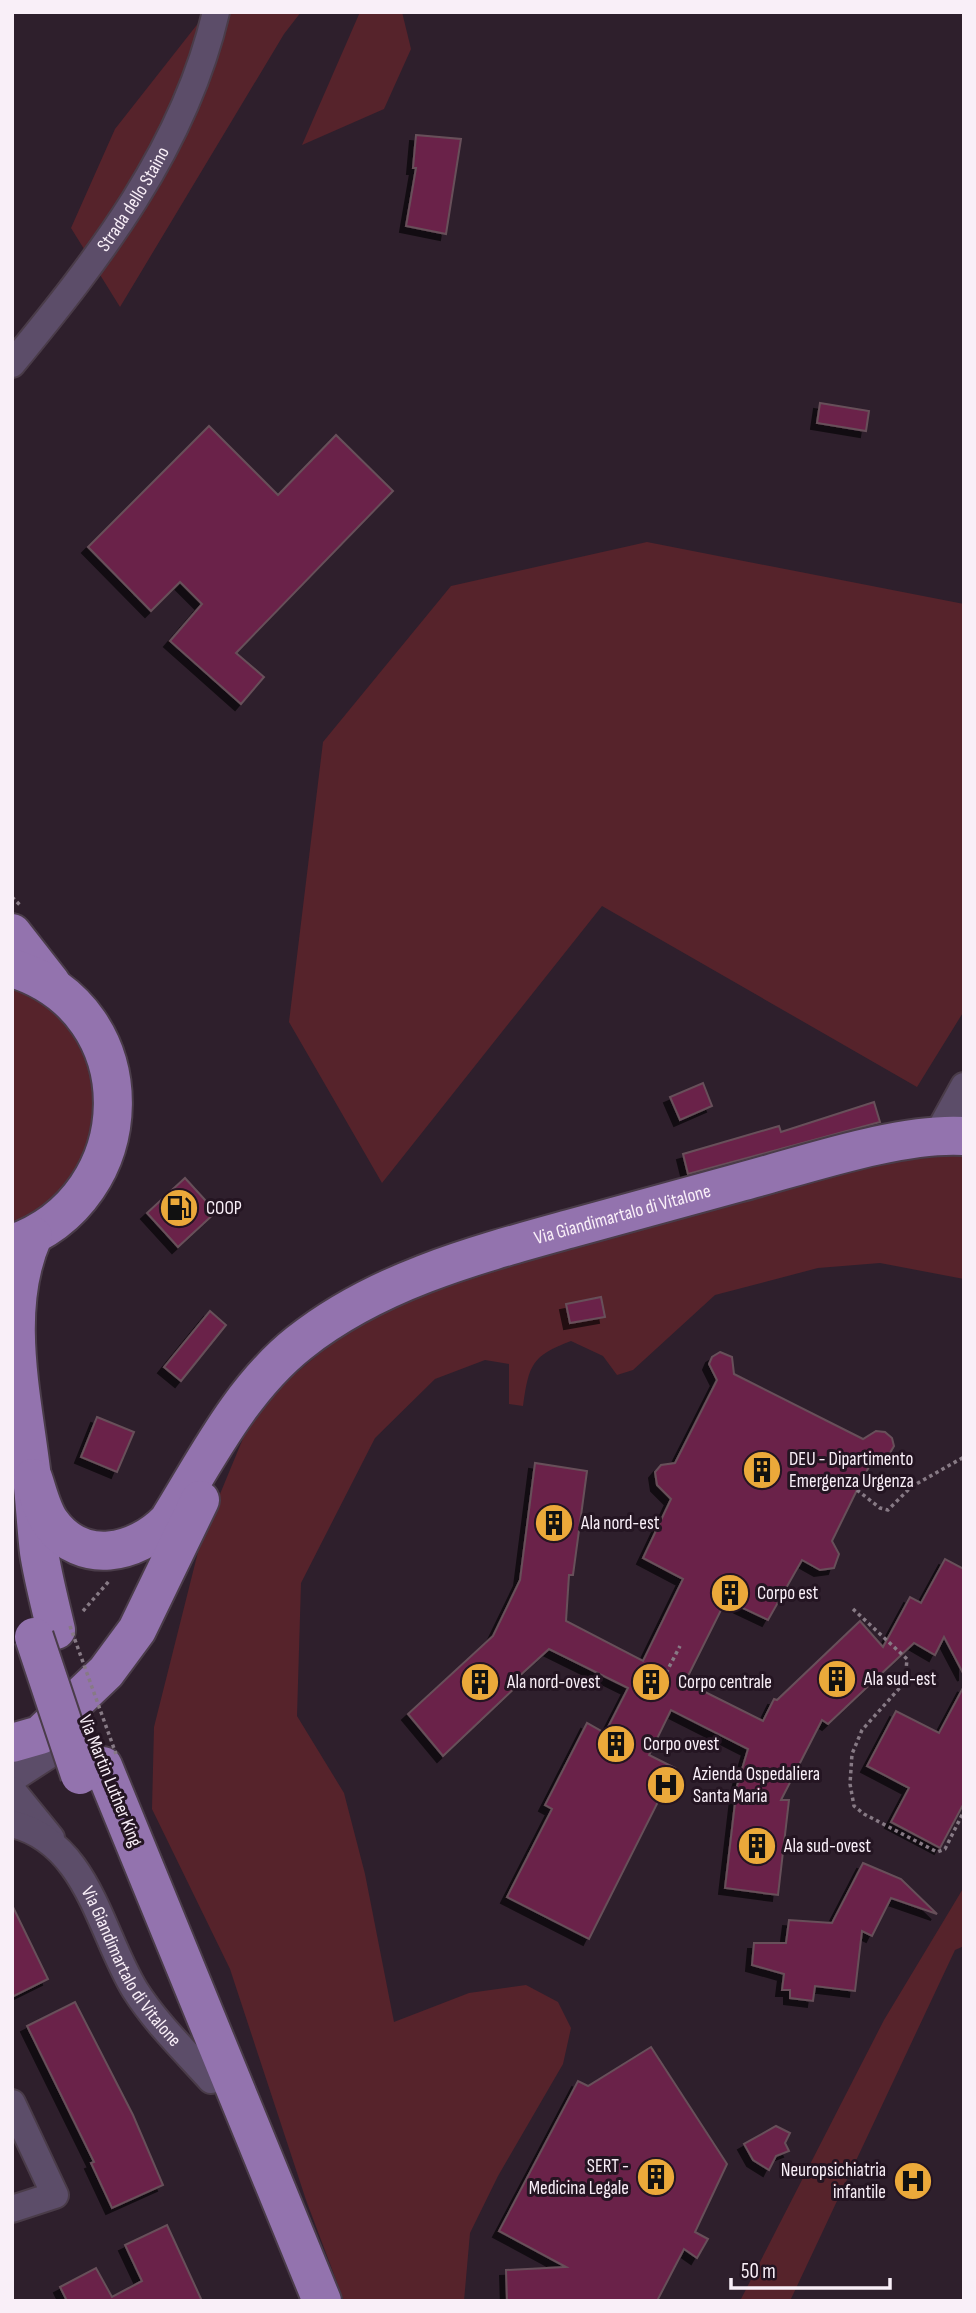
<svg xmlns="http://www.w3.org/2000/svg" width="976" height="2313" viewBox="0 0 976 2313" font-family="'Sofia Sans Condensed',sans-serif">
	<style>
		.green { fill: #56232b }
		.building { fill: #6b2349; stroke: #67505a; stroke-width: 2; filter: url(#shadow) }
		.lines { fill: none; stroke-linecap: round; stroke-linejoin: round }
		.street-casing { stroke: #4a3c49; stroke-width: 30 }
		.primary-casing { stroke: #4a3c49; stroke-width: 42 }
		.path { stroke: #877a85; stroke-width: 3.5; stroke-dasharray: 3.5 3.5; stroke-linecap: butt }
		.street { stroke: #5c4d69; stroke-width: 26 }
		.primary { stroke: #9373ae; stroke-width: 38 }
		.primary-bridge-casing { stroke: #4a3c49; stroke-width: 42; stroke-linecap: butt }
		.path-bridge { stroke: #877a85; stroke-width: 3.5; stroke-dasharray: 3.5 3.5; stroke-linecap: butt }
		.primary-bridge { stroke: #9373ae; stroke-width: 38 }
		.labels { text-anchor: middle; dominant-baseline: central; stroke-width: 6; stroke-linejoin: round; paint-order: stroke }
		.street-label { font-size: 19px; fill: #f9eff8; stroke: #241522 }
		.poi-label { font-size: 19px; fill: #f9eff8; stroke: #241522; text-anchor: start }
	</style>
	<defs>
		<filter id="shadow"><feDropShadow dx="-6" dy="6" stdDeviation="0" flood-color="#0009"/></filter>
	</defs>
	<rect width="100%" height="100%" fill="#2e1f2c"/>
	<g class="green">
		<polygon points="207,12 301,12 284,34 120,307 71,228 115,129"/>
		<polygon points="360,12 402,12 411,49 384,109 302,145"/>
		<polygon points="647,542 964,604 964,1011 917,1087 602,906 382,1183 289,1022 323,742 451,586"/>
		<path d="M12 988C87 1012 118 1108 78 1174 63 1199 37 1213 12 1227Z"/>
		<path d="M964 1154V1279L880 1263 818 1268 715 1295 633 1370 617 1375 603 1356 571 1341C531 1356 529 1365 523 1406L509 1404V1364L485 1360 435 1379 375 1438 301 1583 297 1716 344 1793 365 1874 394 2022 469 1993 526 1985 558 2002 571 2028 563 2064 498 2176 470 2233 464 2301H344L306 2200 230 1969 152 1809 154 1727 201 1540 256 1407 347 1330 565 1230 767 1175Z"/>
		<polygon points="964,1887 964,1946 955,1950 790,2301 740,2301 884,2020"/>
	</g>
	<g class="building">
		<polygon points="416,135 461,139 446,234 406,226 416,168 413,168"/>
		<polygon points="820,403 869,411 866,431 817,423"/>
		<polygon points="209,426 278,495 336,435 393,491 236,653 264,677 241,704 170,641 202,604 180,582 151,611 88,547"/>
		<polygon points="703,1083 712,1106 680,1120 670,1097"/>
		<polygon points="874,1102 880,1122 688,1174 683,1154 779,1126 781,1132"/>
		<polygon points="185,1178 216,1212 178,1247 147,1213"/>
		<polygon points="601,1297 605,1317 570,1323 566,1304"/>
		<polygon points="210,1311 226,1325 181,1381 164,1367"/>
		<polygon points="720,1352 732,1357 734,1374 863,1439 876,1431 885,1432 892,1438 894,1446 887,1458 873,1459 857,1490 832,1541 839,1554 834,1568 820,1570 802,1560 768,1620 726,1600 685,1682 763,1721 774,1699 777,1700 860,1621 883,1647 910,1597 921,1603 945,1559 964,1569 964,1675 944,1637 935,1655 914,1643 828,1724 822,1720 781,1800 789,1800 778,1895 725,1888 737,1786 748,1749 671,1710 649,1755 675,1768 589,1939 507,1897 552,1809 545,1805 587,1723 605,1733 628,1688 549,1649 515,1680 519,1684 443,1756 408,1714 493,1636 520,1580 535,1463 587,1471 573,1575 569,1575 566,1621 643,1661 683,1579 643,1558 671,1499 657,1485 655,1472 661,1465 675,1463 717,1380 709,1364 712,1357"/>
		<polygon points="97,1417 134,1432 117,1472 81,1457"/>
		<polygon points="964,1686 964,1803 940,1848 891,1822 909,1788 867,1766 896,1711 939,1733"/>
		<polygon points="863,1863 901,1879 937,1914 891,1898 872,1936 862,1931 855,1991 815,1986 813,2001 790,1998 790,1990 782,1990 784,1974 752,1965 754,1943 786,1943 789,1920 832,1923"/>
		<polygon points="12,1905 48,1979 12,1997"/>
		<polygon points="75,2002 133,2115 163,2185 112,2208 91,2163 94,2162 27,2026"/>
		<polygon points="651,2047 727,2164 695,2232 708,2239 697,2258 684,2249 657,2301 507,2301 506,2270 566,2267 499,2231 578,2081 588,2086"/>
		<polygon points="776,2126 790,2133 785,2143 789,2151 776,2156 769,2170 753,2160 744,2144"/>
		<polygon points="167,2225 202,2301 67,2301 60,2287 96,2268 112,2297 142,2281 125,2245"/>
	</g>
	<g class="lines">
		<g class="street-casing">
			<g id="street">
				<path id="s1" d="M12 364C99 258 184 149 216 12"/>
				<polyline points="937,1135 964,1086"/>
				<polyline points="12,1779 46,1757 76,1727"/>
				<polyline points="12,1790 51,1838"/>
				<path id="s2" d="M12 1824C88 1842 100 1933 135 1990 156 2023 185 2051 211 2080"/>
				<polyline points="12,2103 55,2195 12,2209"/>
			</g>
		</g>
		<g class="primary-casing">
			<g id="primary">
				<polyline points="12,933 51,983"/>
				<path d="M12 968C149 1010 144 1198 12 1244"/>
				<path d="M33 1236C0 1311 23 1399 32 1478 35 1502 36 1527 39 1552 43 1578 50 1604 56 1630"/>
				<path id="s3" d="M33 1478C38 1492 42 1511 51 1523 82 1566 136 1554 168 1521 206 1460 241 1389 299 1343 377 1281 475 1255 569 1229 625 1214 681 1198 737 1183 802 1166 899 1132 964 1136"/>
				<polyline points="12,1743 40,1735 106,1672 137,1630 200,1500"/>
				<polyline points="103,1766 322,2301"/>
			</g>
		</g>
		<g class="path">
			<polyline points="12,897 20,905"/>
			<polyline points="857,1490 880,1508 888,1510 911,1487 964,1457"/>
			<polyline points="853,1609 907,1659 905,1682 862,1730 852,1754 850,1784 854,1806 864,1814 937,1852 945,1849 964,1811"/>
			<polyline points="83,1611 110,1580"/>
			<polyline points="666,1673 680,1646"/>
		</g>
		<use href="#street" class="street"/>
		<use href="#primary" class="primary"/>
		<g class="primary-bridge-casing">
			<polyline id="primary-bridge" points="34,1637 80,1775"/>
		</g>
		<polyline class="path-bridge" points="70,1626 116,1754"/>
		<use href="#primary-bridge" class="primary-bridge"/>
	</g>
	<defs>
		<g id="fuel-disc" transform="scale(2.0125)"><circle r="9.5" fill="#eba93a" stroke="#241522"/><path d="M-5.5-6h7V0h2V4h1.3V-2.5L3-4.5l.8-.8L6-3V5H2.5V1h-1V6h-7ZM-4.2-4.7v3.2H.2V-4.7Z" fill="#111"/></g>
		<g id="building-disc" transform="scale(2.0125)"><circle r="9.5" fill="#eba93a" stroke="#241522"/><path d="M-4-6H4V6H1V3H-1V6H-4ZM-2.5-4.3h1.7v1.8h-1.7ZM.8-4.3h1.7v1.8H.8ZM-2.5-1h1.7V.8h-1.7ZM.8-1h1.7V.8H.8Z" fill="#111"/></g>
		<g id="hospital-disc" transform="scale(2.0125)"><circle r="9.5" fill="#eba93a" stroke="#241522"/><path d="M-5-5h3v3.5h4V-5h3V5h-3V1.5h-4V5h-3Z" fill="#111"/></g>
	</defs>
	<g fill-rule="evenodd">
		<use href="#fuel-disc" x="179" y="1208"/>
		<use href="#building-disc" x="762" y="1470"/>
		<use href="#building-disc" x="554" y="1523"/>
		<use href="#building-disc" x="730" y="1593"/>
		<use href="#building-disc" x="837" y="1679"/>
		<use href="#building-disc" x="480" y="1682"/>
		<use href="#building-disc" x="651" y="1682"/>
		<use href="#building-disc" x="616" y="1744"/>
		<use href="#hospital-disc" x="666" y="1785"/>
		<use href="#building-disc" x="757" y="1846"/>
		<use href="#building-disc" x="656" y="2177"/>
		<use href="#hospital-disc" x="913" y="2181"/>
	</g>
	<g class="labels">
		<g class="street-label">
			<text stroke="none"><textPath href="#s1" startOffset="205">Strada dello Staino</textPath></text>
			<text stroke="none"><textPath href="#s3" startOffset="756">Via Giandimartalo di Vitalone</textPath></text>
			<text transform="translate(110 1781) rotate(68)">Via Martin Luther King</text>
			<text stroke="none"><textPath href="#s2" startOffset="192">Via Giandimartalo di Vitalone</textPath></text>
		</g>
		<g class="poi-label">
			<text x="206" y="1208">COOP</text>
			<text x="789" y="1459">DEU - Dipartimento<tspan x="789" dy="22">Emergenza Urgenza</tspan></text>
			<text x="581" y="1523">Ala nord-est</text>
			<text x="757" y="1593">Corpo est</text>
			<text x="864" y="1679">Ala sud-est</text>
			<text x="507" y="1682">Ala nord-ovest</text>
			<text x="678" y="1682">Corpo centrale</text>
			<text x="643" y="1744">Corpo ovest</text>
			<text x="693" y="1774">Azienda Ospedaliera<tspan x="693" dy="22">Santa Maria</tspan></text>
			<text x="784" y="1846">Ala sud-ovest</text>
			<text x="629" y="2166" text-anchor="end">SERT -<tspan x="629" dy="22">Medicina Legale</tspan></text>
			<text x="886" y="2170" text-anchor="end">Neuropsichiatria<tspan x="886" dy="22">infantile</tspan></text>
		</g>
	</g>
	<rect width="976" height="2313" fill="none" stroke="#f9eff8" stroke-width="28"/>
	<path d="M731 2278v10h159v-10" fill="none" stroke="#f9eff8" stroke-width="3.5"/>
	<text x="741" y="2278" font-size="21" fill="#f9eff8" stroke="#241522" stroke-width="5" paint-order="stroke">50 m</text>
</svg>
